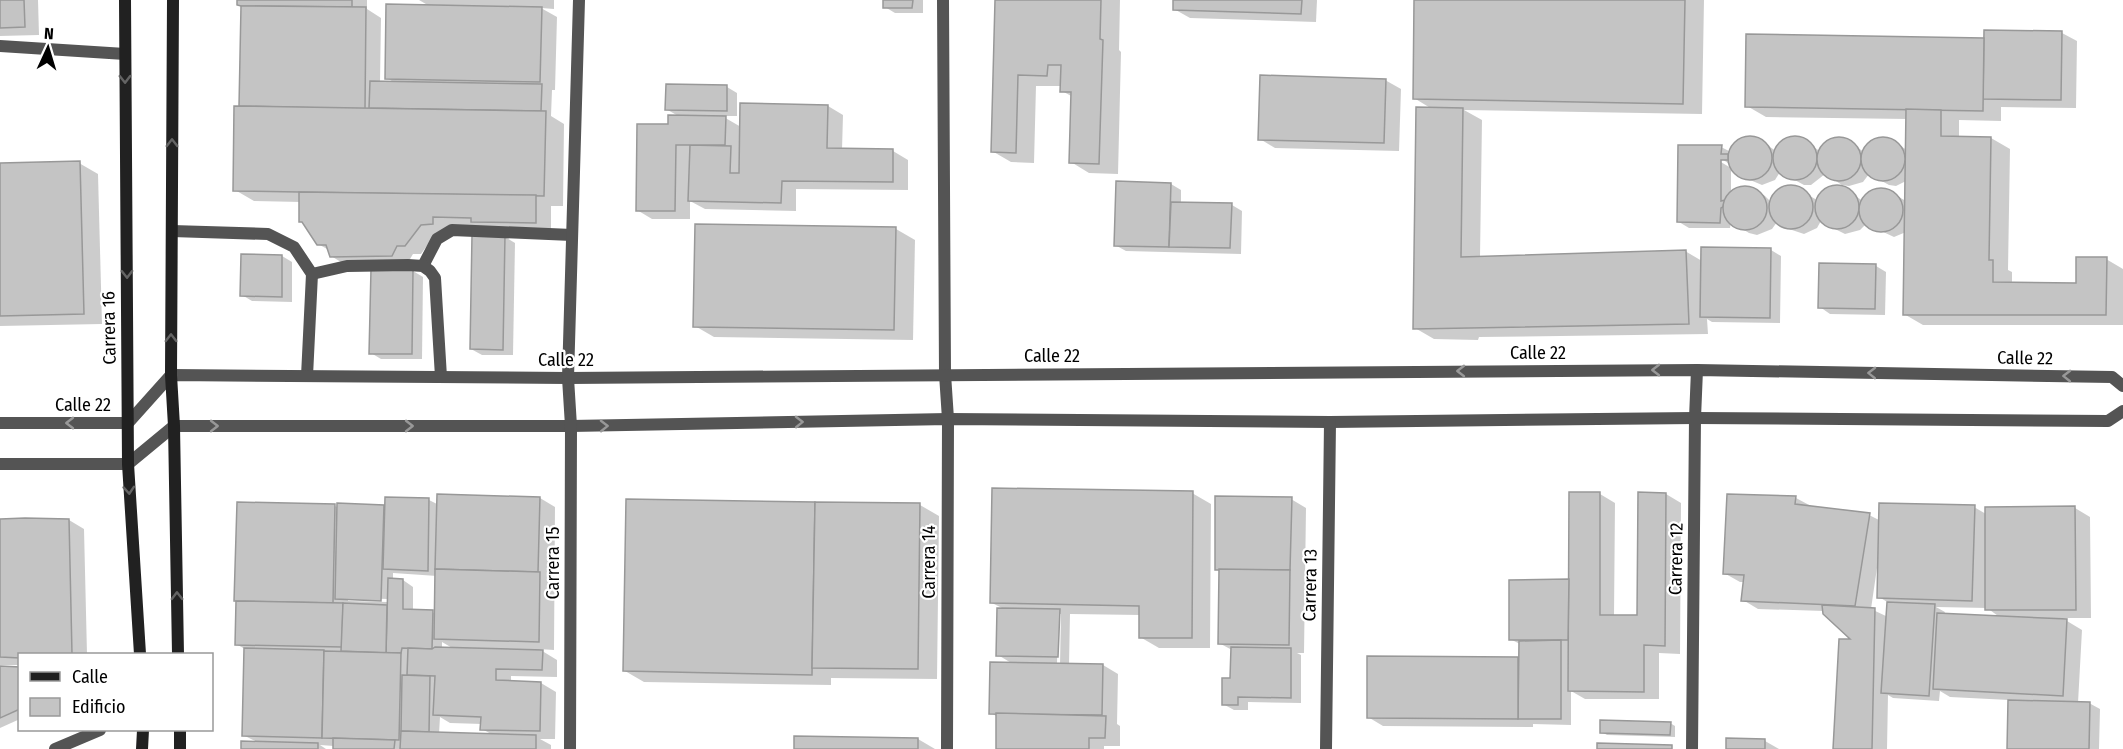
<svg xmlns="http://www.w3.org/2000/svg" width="2123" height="749" viewBox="0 0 2123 749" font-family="'Fira Sans Condensed',sans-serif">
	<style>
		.shadow { fill: #0003; fill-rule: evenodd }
		.building { fill: #c4c4c4; stroke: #989898; stroke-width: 1.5 }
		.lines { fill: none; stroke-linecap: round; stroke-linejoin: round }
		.lane { stroke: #545454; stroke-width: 12 }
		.street { stroke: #545454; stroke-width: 12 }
		.secondary { stroke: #212121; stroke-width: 12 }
		.oneway { stroke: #646464 }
		.oneway2 { stroke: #989898 }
		.labels { text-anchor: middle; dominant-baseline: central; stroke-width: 4.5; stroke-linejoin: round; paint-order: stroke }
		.street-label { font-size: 18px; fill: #000; stroke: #fff }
	</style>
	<rect width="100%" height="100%" fill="#fff"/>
	<g class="shadow">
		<polygon points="0,0 38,0 39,35 0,36"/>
		<polygon points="239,0 367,0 367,9 381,18 380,83 395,83 387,78 431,7 419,0 554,0 554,9 541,8 557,17 555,90 552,90 551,116 564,124 563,206 551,206 551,231 448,225 448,232 436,233 421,254 413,254 407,264 346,265 331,256 329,250 318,244 301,202 254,201 235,190 241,108 242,7"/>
		<polygon points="885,0 923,0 923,13 895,13 885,7"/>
		<polygon points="996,0 1120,0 1119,50 1121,52 1118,174 1089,173 1071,162 1073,97 1062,91 1062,86 1036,86 1034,163 1011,162 992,151"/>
		<polygon points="1175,0 1317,0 1316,22 1190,18 1174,9"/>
		<polygon points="1416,0 1704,0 1702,114 1464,110 1482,120 1480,258 1685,251 1702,261 1771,250 1781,256 1780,323 1712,322 1707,319 1708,334 1479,337 1478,340 1434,339 1415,328 1432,109 1414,98"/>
		<path d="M1985 32 2062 33 2077 41 2076 108 2001 107V121L1959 120V138H1991L2010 149 2008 270 2012 272V284L2077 285 2078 258 2106 259 2123 269V325H1923L1904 314 1906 232 1894 237 1866 224 1860 230 1845 234 1827 225 1822 219 1817 228 1804 234 1789 229 1777 222 1772 229 1757 235 1749 233 1731 222 1730 228H1689L1679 222 1680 146 1721 147 1731 152 1739 141 1746 138 1761 141 1776 151 1786 140 1794 138 1802 139 1821 152 1823 147 1836 139 1851 143 1864 152 1870 143 1884 139 1892 141 1907 150V119L1766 117 1747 106 1748 36 1985 40ZM1716 155 1731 165V168L1743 177 1762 185 1775 180 1780 172 1804 185H1811L1825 174 1842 185 1849 186 1863 182 1869 174 1889 185 1896 186 1906 181V201L1888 191H1872L1863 201 1843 188 1828 189 1822 193 1817 200 1794 187 1780 190 1775 195 1773 204 1765 196 1754 190 1738 189 1731 194V168L1714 158Z"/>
		<polygon points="1385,80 1401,89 1399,151 1275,148 1260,139"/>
		<polygon points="727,87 737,93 737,116 722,116 741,127 828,106 843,115 842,150 893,151 908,160 908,190 796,189 796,211 705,209 690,201 690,219 652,219 637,210 670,126 680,117 666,109"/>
		<polygon points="79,163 98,174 102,324 0,326 0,165"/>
		<polygon points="1171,184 1181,190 1181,204 1232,205 1242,211 1241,254 1126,251 1115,245"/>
		<polygon points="896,229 915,240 913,340 714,337 695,326"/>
		<polygon points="505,237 515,243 513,355 482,355 471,349"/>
		<polygon points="282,256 292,262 292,302 252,301 242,295"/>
		<polygon points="1876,266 1886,272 1885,315 1830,314 1820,307"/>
		<polygon points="413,271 423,277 422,359 381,359 371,353"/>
		<path d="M1192 493 1211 504 1210 648H1159L1140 637V615L1070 614 1069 665H1103L1118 674 1117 724 1120 726V746H1104V749H997L998 717 991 713 1013 664 998 655 1004 609 992 603ZM1058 614H1061L1060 664H1057Z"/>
		<polygon points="1600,494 1615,503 1614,616 1638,617 1639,494 1666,494 1681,503 1680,654 1659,653 1659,699 1585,699 1571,691 1571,725 1533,724 1533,727 1383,726 1368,717 1518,658 1520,660 1520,644 1510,639 1570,580"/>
		<path d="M386 498 429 500 439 505 540 498 555 507 554 650 539 649 557 660V677L511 676V682L541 683 556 692 555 739H540L551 745V749H334V746L320 745 326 749H243L257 742 243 735 245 649 236 644 335 506 338 508V505L386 506ZM393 573 437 576 436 614 432 612 413 611V587L403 580H393ZM348 598 388 599V602L348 601ZM442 642 454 649 442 648ZM440 717 450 723 482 724V729L493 735 439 734Z"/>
		<path d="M1796 498 1811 506 1869 515 1881 521 1974 507 1986 514V508H2075L2090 517 2091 618H2062L2082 630 2078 703H2089L2100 709 2099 749H2009V700L1950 697 1940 691 1939 701 1893 698 1888 695 1887 749H1835L1854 640 1824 611 1758 609 1743 600 1745 582H1740L1724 573ZM1877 568H1879V597L1889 603 1888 617 1871 609ZM1936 607 1987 608 2001 618 1944 615 1945 612Z"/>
		<polygon points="1291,499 1306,508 1304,653 1297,653 1301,655 1301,703 1248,702 1248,710 1234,710 1223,704 1232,680 1232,650 1219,643 1220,571 1216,569"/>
		<polygon points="920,505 939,516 937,679 831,678 831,685 644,682 625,671"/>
		<polygon points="69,520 84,529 87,654 20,654 20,665 0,665 0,521"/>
		<polygon points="0,668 20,668 20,719 0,728"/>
		<polygon points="1670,723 1675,726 1675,737 1607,735 1602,732"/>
		<polygon points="918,739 935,749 795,749"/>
		<polygon points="1765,741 1779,749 1727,749"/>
	</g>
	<g class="building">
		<polygon points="0,0 24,0 25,27 0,28"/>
		<polygon points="237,0 352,0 352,7 241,6 237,5"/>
		<polygon points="883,0 913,0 912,8 883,8"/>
		<polygon points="995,0 1101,0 1100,39 1103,40 1099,164 1069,163 1071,92 1060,92 1061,65 1048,65 1047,76 1018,75 1016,153 991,152"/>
		<polygon points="1173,0 1302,0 1301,14 1173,10"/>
		<polygon points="1414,0 1685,0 1683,104 1413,99"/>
		<polygon points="386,4 542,7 540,82 385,79"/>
		<polygon points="241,6 366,7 365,109 239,106"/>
		<polygon points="1984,30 2062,31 2061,100 1983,99"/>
		<polygon points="1746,34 1984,38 1983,111 1745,107"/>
		<polygon points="1260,75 1386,79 1384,143 1258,140"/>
		<polygon points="370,81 542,84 541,111 369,108"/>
		<polygon points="666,84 727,85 727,111 665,110"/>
		<polygon points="740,103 828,105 827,148 893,149 893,182 782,181 781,203 688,201 690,145 731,146 730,173 739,173"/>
		<polygon points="234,106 546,111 544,196 233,191"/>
		<polygon points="1416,107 1463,108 1461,257 1686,250 1689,324 1413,329"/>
		<polygon points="1906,109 1941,110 1941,136 1991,137 1989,260 1993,260 1993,282 2076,283 2076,257 2107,257 2106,315 1903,315"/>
		<polygon points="668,115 726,116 725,145 676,145 675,211 636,211 637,124 668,124"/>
		<circle cx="1795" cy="158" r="22"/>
		<circle cx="1750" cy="158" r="22"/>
		<circle cx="1839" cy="159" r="22"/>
		<circle cx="1883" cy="159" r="22"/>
		<polygon points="1678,145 1722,145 1721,154 1728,154 1728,160 1721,160 1721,201 1725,200 1723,207 1721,208 1720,223 1677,222"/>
		<polygon points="80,161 84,314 0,316 0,163"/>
		<polygon points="1116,181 1171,183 1169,247 1114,246"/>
		<circle cx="1791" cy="207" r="22"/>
		<circle cx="1837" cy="207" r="22"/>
		<circle cx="1745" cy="208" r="22"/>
		<circle cx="1881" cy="210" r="22"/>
		<polygon points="299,192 536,195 536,223 471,222 471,218 433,217 433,224 421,225 405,246 397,246 392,256 330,257 326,245 317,245 302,222 299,222"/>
		<polygon points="1171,202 1232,203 1230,248 1169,247"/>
		<polygon points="695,224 896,227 894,330 693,327"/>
		<polygon points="472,235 505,235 503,350 470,349"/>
		<polygon points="1701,247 1771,248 1770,318 1700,317"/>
		<polygon points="241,254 282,255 282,297 240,296"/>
		<polygon points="1819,263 1876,264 1875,309 1818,308"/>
		<polygon points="371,269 413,270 412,354 369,354"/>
		<polygon points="992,488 1193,491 1192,638 1139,638 1139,606 990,603"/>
		<polygon points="1569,492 1600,492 1600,615 1637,615 1638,492 1666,493 1665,646 1644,645 1644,692 1568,691"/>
		<polygon points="437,494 540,497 538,572 435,569"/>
		<polygon points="1727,494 1796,496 1795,504 1870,513 1855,606 1741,601 1744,575 1723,574"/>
		<polygon points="1215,496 1292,497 1290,570 1215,570"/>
		<polygon points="385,497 429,498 428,571 383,569"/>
		<polygon points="626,499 815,502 812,675 623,671"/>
		<polygon points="237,502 335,504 333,603 234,601"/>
		<polygon points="815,502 920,503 918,669 812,668"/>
		<polygon points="337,503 384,505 381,601 335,599"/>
		<polygon points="1879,503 1975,505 1972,601 1877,598"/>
		<polygon points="2075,506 2076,610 1985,610 1985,507"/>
		<polygon points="25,518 69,519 72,654 20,654 20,658 0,657 0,519"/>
		<polygon points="435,569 540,572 539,642 434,639"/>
		<polygon points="1219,569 1290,570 1289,645 1218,644"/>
		<polygon points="388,578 403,579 403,609 433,610 432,649 402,648 401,653 386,653"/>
		<polygon points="1569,579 1568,640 1509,640 1509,580"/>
		<polygon points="236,601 343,603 342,647 235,645"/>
		<polygon points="1887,602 1935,604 1929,696 1881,693"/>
		<polygon points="343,603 387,605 386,653 341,651"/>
		<polygon points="1822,605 1875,608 1872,749 1833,749 1839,639 1850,639 1823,614"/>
		<polygon points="997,608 1060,609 1058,657 996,656"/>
		<polygon points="1937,613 2067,619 2063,696 1933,689"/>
		<polygon points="1561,640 1561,719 1518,719 1519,641"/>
		<polygon points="435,647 543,650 542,670 496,669 496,680 541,682 540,731 480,730 481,717 433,715 435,676 407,675 408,648 432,649"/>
		<polygon points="1231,647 1291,648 1291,698 1238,697 1238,705 1222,705 1222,678 1230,678"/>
		<polygon points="244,648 324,650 322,738 242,736"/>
		<polygon points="324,651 401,653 399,740 322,738"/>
		<polygon points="1367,656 1518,657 1518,719 1367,718"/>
		<polygon points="990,662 1103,664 1102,715 989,714"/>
		<polygon points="0,666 20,667 20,709 0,718"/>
		<polygon points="402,675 430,676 429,732 401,731"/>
		<polygon points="2008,700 2090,702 2089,749 2007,749"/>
		<polygon points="996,713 1106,716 1105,738 1089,738 1089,749 996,749"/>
		<polygon points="1600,720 1671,722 1670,735 1600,733"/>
		<polygon points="401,731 536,735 536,749 400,749"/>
		<polygon points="794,736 918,738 918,749 794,749"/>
		<polygon points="333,738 395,740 394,749 333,749"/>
		<polygon points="1726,738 1765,739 1765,749 1726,749"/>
		<polygon points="241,741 318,743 318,749 241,749"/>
		<polygon points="1597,743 1672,745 1672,749 1597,749"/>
	</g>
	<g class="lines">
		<g class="lane">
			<polyline points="0,46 125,54"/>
			<polyline points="172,231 268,234 294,247 312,274 307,376"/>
			<polyline points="423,266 437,239 452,230 572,235"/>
			<polyline points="312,274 347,266 408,265 423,266 430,271 435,278 441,377"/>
		</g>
		<g class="street">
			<polyline points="943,0 945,374 948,419 947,749"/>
			<polyline points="0,423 128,423 171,375 568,378 1697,370 2112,377 2123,386"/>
			<polyline points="0,464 128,464 174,426 571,426 948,419 1330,422 1695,418 2108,421 2123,411"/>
			<polyline points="55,749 100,730"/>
			<polyline points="570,749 571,426 568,378 579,0"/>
			<polyline points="1326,749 1330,422"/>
			<polyline points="1692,749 1695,418 1697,370"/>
		</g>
		<g class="secondary">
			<polyline points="125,0 128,464 140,654"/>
			<polyline points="173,0 171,375 174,426 178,654"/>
			<polyline points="180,730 180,749"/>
			<polyline points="142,749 143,730"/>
		</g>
	</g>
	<defs><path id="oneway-chevron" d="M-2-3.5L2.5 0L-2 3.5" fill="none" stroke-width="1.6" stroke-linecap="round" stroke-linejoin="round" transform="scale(1.5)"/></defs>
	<g class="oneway">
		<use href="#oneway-chevron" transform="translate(125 79) rotate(89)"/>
		<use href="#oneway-chevron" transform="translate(172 143) rotate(-90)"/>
		<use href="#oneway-chevron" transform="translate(127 274) rotate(89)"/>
		<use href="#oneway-chevron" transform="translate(171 338) rotate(-90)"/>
		<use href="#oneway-chevron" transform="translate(129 490) rotate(86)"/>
		<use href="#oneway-chevron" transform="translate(177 596) rotate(-91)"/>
	</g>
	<g class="oneway2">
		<use href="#oneway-chevron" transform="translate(1656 370) rotate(180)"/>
		<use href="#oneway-chevron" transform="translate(1461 371) rotate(180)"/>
		<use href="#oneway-chevron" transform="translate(1872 373) rotate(-179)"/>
		<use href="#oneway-chevron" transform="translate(2067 376) rotate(-179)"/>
		<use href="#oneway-chevron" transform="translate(799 422) rotate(-1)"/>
		<use href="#oneway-chevron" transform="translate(70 423) rotate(180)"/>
		<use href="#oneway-chevron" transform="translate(214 426)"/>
		<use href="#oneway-chevron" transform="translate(409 426)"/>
		<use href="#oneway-chevron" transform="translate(604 426) rotate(-1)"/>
	</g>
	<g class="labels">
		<g class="street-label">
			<text transform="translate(109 328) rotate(-91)">Carrera 16</text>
			<text x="1538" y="353">Calle 22</text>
			<text x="1052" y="356">Calle 22</text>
			<text transform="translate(2025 358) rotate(1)">Calle 22</text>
			<text x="566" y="360">Calle 22</text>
			<text x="83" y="405">Calle 22</text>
			<text transform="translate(1676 559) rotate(-89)">Carrera 12</text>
			<text transform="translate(929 562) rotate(-90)">Carrera 14</text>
			<text transform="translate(553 563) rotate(-90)">Carrera 15</text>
			<text transform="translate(1310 585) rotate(-89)">Carrera 13</text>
		</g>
	</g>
	<rect x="18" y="653" width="195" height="78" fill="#ffffff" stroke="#999999" stroke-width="1.5"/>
	<rect x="30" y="672" width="30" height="9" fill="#212121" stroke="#999999" stroke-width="1.5"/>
	<text x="72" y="683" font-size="18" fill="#000000">Calle</text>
	<rect x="30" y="698" width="30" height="18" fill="#c4c4c4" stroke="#999999" stroke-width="1.5"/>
	<text x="72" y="713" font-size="18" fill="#000000">Edificio</text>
	<g transform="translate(48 48) rotate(4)" stroke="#ffffff" stroke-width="4.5" paint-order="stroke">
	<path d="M0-4.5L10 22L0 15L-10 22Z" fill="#000000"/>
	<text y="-9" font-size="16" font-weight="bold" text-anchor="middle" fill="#000000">N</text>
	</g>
</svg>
